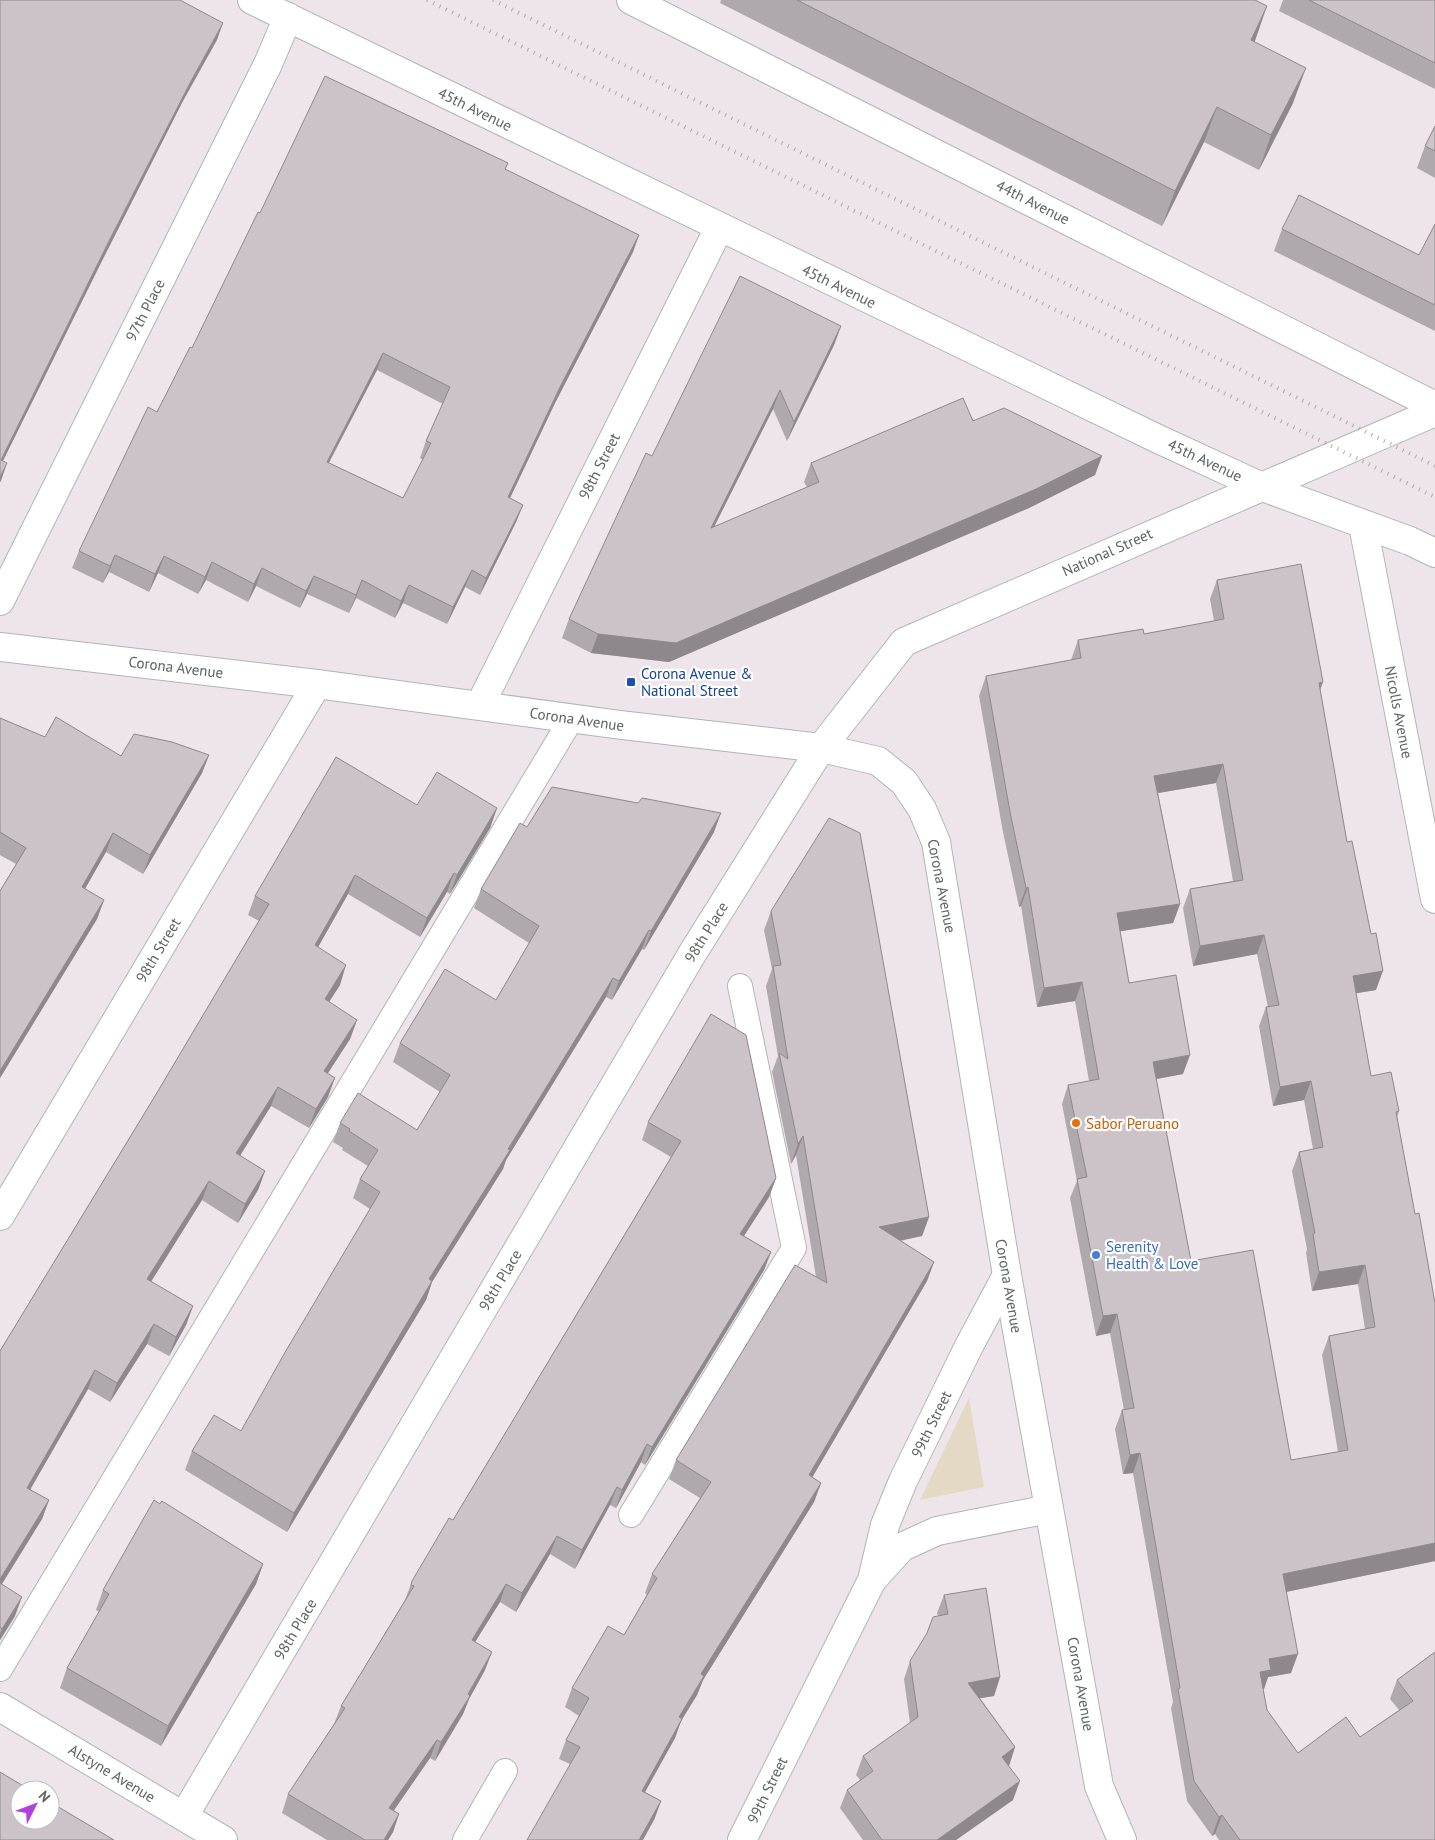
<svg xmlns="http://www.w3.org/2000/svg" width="1435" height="1840" viewBox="0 0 1435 1840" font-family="'PT Sans',sans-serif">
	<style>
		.green { fill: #e3d9c4 }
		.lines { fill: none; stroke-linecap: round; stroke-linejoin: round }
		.service-casing { stroke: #b0b6b2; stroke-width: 26 }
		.minor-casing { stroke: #b0b6b2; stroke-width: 30 }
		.service { stroke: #fff; stroke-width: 24 }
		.minor { stroke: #fff; stroke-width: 28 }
		.rail { stroke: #a9aba9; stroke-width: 4; stroke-dasharray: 1 6; stroke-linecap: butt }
		.wall { fill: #afa8ac; fill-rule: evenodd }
		.shaded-wall { fill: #8e888c }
		.building { fill: #cbc3c8; stroke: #8e888c; fill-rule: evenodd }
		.transit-dot { fill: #1a4fb4; stroke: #fff; stroke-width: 2 }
		.food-dot { fill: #e8710a; stroke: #fff; stroke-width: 2 }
		.shop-dot { fill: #3f7fe0; stroke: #fff; stroke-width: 2 }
		.labels { text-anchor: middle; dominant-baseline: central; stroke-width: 4.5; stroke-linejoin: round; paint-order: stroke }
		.street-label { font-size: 15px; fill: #5d645e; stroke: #fff }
		.transit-label { font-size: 15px; fill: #164399; stroke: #fff; text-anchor: start }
		.food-label { font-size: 15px; fill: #c56008; stroke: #fff; text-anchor: start }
		.shop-label { font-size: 15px; fill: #366cbe; stroke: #fff; text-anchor: start }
	</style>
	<rect width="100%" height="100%" fill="#eee5ea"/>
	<polygon class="green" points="969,1398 984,1487 920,1500"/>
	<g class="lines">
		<g class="service-casing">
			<g id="service">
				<polyline points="631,1515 794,1248 740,986"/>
				<polyline points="0,1669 572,718"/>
				<polyline points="465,1840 505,1771"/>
			</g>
		</g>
		<g class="minor-casing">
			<g id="minor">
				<polyline points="252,0 1156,438 1260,486 1410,541 1435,553"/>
				<polyline points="631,0 1435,406"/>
				<polyline points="1363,525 1435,899"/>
				<polyline points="0,601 268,64 288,17"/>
				<polyline points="0,647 317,684 621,725 821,748 878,761 904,782 922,809 936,842 1007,1275 1099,1786 1122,1840"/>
				<polyline points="480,705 719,228"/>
				<polyline points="0,1216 317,684"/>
				<polyline points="873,1579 902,1547 937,1531 1049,1509"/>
				<polyline points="0,1707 223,1840"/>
				<polyline points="184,1816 692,954 821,748 904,642 1435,412"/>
				<polyline points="742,1840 872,1580 885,1525 903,1481 969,1346 1007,1275"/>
			</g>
		</g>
		<use href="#service" class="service"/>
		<use href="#minor" class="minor"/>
		<g class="rail">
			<polyline points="427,0 1435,497"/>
			<polyline points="493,0 1435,466"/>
		</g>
	</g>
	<g class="wall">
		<polygon points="721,0 1255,0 1254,42 1293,103 1259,170 1204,142 1162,226 720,3"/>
		<polygon points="1283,0 1435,0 1435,89 1279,11"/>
		<polygon points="1435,126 1435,178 1417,168 1425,146"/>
		<path d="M508 163 505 170 639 235 633 252 555 403 510 498 523 505 516 522 480 595 465 587 447 624 403 603 395 618 356 598 349 613 307 594 300 608 256 586 248 602 206 580 198 594 158 573 149 592 109 572 103 583 72 568 79 551 192 348 260 213ZM377 370 443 404 426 441 420 458 423 460 403 498 329 463Z"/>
		<polygon points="1435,224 1435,331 1274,251 1282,229 1419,255"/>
		<polygon points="841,326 834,345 787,441 773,409 714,527 807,487 804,482 811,463 973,421 1102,456 1095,475 1029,508 669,662 591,653 562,638 569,619 652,456"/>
		<path d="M1217 580 1320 690 1347 842 1376 990 1356 993 1371 1076 1399 1111 1397 1118 1415 1214 1435 1303V1561L1286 1592 1291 1673 1268 1677 1264 1689H1263L1267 1710 1298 1753 1360 1737 1399 1710 1390 1699 1397 1680 1435 1652V1840H1219L1215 1834 1212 1836 1187 1801 1171 1708 1173 1702 1133 1473 1123 1474 1115 1429 1122 1410H1124L1110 1333 1096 1336 1070 1198 1077 1181 1062 1104 1068 1085 1089 1081 1075 1001 1037 1007 1021 906 1019 907 1003 832 979 696 986 676 1071 660 1078 640 1144 634 1214 621 1210 599ZM1216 783 1233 881 1190 889 1183 908 1193 966 1257 954 1268 1007H1266L1259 1026 1273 1106 1304 1100 1313 1149 1299 1152 1292 1171 1307 1249 1306 1253 1312 1291 1358 1284 1365 1329 1329 1336 1322 1355 1338 1452 1291 1460 1191 1261 1156 1079 1183 1074 1129 983 1120 931 1173 923 1180 904 1158 793Z"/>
		<polygon points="0,718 45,737 121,756 209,755 202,773 143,874 106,852 85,889 104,900 97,919 0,1078 0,891 16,864 0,855"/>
		<polygon points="417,805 497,808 490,828 450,894 447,892 420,937 348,894 318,947 340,985 329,1002 357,1020 350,1039 328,1073 328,1097 309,1128 271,1106 240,1156 265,1171 258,1190 238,1223 202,1200 151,1282 193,1306 186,1325 169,1356 147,1344 110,1402 88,1389 30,1490 49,1500 42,1519 2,1584 15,1616 0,1640 0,1351 155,1096 259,921 248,915 255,896"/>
		<polygon points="527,827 714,832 644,950 642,949 612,1000 606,997 540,1105 506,1160 503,1169 432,1282 426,1300 287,1532 185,1470 192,1451 241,1431 370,1209 353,1198 360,1179 368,1166 342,1150 343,1148 333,1142 340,1123 417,1130 440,1092 393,1062 400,1043 496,1000 529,943 474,908 481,889"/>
		<polygon points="771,911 929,1217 922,1236 900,1241 934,1262 927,1281 812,1477 821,1483 814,1502 703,1680 697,1695 681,1721 675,1738 645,1792 661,1801 654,1820 570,1764 559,1759 566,1740 579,1716 565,1707 572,1688 624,1635 647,1595 645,1593 652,1574 700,1498 669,1479 676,1460 816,1277 796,1155 791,1164 772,1072 778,1056 766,986 772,969 764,930"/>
		<polygon points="648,1122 776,1178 769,1197 744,1236 771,1252 764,1270 645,1465 641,1462 616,1508 610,1505 575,1569 550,1554 516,1612 500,1602 475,1642 485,1670 469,1699 463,1714 435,1761 430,1758 394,1810 399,1814 393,1832 388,1840 327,1840 282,1813 288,1794 334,1724 341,1706 405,1600 412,1581 453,1520 671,1157 642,1140"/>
		<polygon points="263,1564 256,1584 161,1746 60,1688 67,1668 99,1612 96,1610 103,1590"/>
		<polygon points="944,1595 1000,1677 994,1696 980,1698 1015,1747 1009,1765 1013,1800 956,1840 863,1840 840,1808 847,1790 860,1780 856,1775 863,1756 910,1723 904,1679 910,1661 938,1616 937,1613"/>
	</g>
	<g class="shaded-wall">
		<polygon points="1267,6 1255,41 1238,75 1251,40"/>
		<polygon points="223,23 217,40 183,101 102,261 0,467 1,460 108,243 190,83"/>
		<polygon points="1306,68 1293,103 1259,170 1271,135"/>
		<polygon points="1217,107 1204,142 1162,226 1175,191"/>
		<polygon points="639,235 633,252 555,403 502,515 508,497 561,385"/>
		<polygon points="841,326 834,345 787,441 794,422"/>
		<polygon points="383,353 377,370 320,479 327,462"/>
		<polygon points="780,390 773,409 704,547 711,528"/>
		<polygon points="1102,456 1095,475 1029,508 669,662 591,653 598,634"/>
		<polygon points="7,463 1,481 0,482 0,477"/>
		<polygon points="523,505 516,522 480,595 486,578"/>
		<polygon points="115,555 109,572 103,583 110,566"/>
		<polygon points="164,556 158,573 149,592 155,574"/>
		<polygon points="212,562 206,580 198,594 205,577"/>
		<polygon points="262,568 256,586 248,602 254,584"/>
		<polygon points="472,570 465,587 447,624 453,607"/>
		<polygon points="314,576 307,594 300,608 306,591"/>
		<polygon points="362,580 356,598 349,613 356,595"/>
		<polygon points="409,585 403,603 395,618 401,601"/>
		<polygon points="1323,682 1316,701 1319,683"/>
		<polygon points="209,755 202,773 143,874 150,855"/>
		<polygon points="1223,764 1216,783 1147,795 1154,776"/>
		<polygon points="497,808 490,828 450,894 457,875"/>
		<polygon points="721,813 714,832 644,950 651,931"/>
		<polygon points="113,833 106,852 75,906 82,887"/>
		<polygon points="454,873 447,892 420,937 427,918"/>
		<polygon points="355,875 348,894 308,965 315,945"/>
		<polygon points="1028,887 1021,906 1019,907 1026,888"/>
		<polygon points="104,900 97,919 0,1078 0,1071"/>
		<polygon points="1180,904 1173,923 1110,933 1117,913"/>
		<polygon points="649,930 642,949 612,1000 619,981"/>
		<polygon points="1264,935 1257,954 1193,966 1200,946"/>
		<polygon points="346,965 340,985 318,1019 325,999"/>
		<polygon points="1383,971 1376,990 1346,995 1353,976"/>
		<polygon points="613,978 606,997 506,1160 503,1169 432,1282 426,1300 287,1532 294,1513 429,1279"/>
		<polygon points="1082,982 1075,1001 1037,1007 1044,988"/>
		<polygon points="357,1020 350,1039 317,1090 324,1071"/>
		<polygon points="1190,1055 1183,1074 1146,1081 1153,1062"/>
		<polygon points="335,1078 328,1097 309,1128 316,1109"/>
		<polygon points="1311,1081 1304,1100 1273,1106 1280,1087"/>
		<polygon points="278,1087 271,1106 229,1173 236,1153"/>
		<polygon points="803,1136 796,1155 791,1164 798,1144"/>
		<polygon points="265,1171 258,1190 238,1223 245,1204"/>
		<polygon points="776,1178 769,1197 733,1253 740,1234"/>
		<polygon points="209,1181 202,1200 140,1299 147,1279"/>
		<polygon points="929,1217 922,1236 872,1246 879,1227"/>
		<polygon points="771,1252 764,1270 645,1465 652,1447"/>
		<polygon points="934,1262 927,1281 802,1495 809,1475"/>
		<polygon points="1365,1265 1358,1284 1312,1291 1319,1272"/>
		<polygon points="193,1306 186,1325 169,1356 176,1337"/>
		<polygon points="1117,1314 1110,1333 1096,1336 1103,1316"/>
		<polygon points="154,1324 147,1344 110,1402 117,1383"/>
		<polygon points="95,1370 88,1389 20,1507 27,1488"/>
		<polygon points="647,1444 641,1462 616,1508 622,1490"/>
		<polygon points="1140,1453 1133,1473 1123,1474 1130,1455"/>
		<polygon points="821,1483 814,1502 703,1680 697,1695 681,1721 675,1738 635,1810 642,1791 701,1674"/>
		<polygon points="617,1487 610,1505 575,1569 582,1550"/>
		<polygon points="49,1500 42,1519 0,1587 0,1579"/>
		<polygon points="557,1536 550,1554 516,1612 522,1593"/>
		<polygon points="1435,1543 1435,1561 1276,1594 1283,1574"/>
		<polygon points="263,1564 256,1584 161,1746 168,1726"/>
		<polygon points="506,1584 500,1602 465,1658 472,1640"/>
		<polygon points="22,1597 15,1616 0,1640 0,1634 2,1629"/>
		<polygon points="492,1652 485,1670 469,1699 463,1714 435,1761 441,1742"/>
		<polygon points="1298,1654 1291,1673 1268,1677 1264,1689 1253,1691 1260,1672 1269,1659"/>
		<polygon points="1000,1677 994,1696 962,1701 968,1683"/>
		<polygon points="437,1740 430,1758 383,1826 389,1808"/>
		<polygon points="1015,1747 1009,1766 1002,1757"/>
		<polygon points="1020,1781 1013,1800 956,1840 937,1840"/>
		<polygon points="661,1801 654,1820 643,1840 639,1840"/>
		<polygon points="399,1814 393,1832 388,1840 384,1840"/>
		<polygon points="1222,1815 1215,1834 1212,1836 1219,1817"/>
	</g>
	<g class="building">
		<polygon points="0,0 180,0 223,23 190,83 108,243 1,460 7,463 0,477"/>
		<polygon points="797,0 1255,0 1267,6 1251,40 1306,68 1271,135 1217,107 1175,191"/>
		<polygon points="1309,0 1435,0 1435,63"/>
		<path d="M325 76 508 163 505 169 639 235 561 385 508 497 523 505 486 578 472 570 453 607 409 585 401 601 362 580 356 595 314 576 306 591 262 568 254 584 212 562 205 577 164 556 155 574 115 555 110 566 79 551 148 407 157 412 190 347 192 348 258 212 260 213ZM383 353 450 387 426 441 431 443 403 498 327 462Z"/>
		<polygon points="1435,126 1435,151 1425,146"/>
		<polygon points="1299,195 1419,255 1435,224 1435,305 1282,229"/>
		<polygon points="740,276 841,326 794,422 780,390 711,528 819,482 811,463 963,398 973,421 1004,408 1102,456 1036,489 676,643 598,634 569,619 646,453 652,456"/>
		<path d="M1301 564 1323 682 1319 683 1347 842 1352 841 1371 934 1376 933 1383 971 1353 976 1371 1076 1391 1072 1399 1111 1396 1112 1415 1214 1419 1213 1435 1303V1543L1283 1574 1298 1654 1269 1659 1271 1670 1260 1672 1267 1710 1298 1753 1346 1717 1360 1737 1413 1701 1397 1680 1435 1652V1840H1240L1222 1815 1219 1817 1194 1781 1178 1689 1180 1688 1140 1453 1130 1455 1122 1410 1134 1408 1117 1314 1103 1316 1077 1179 1087 1177 1068 1085 1099 1079 1082 982 1044 988 1028 887 1026 888 1010 812 986 676 1081 658 1078 640 1143 629 1144 634 1224 619 1217 580ZM1223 764 1243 880 1190 889 1200 946 1264 935 1279 1005 1266 1007 1280 1087 1311 1081 1323 1147 1299 1152 1315 1233 1313 1234 1319 1272 1365 1265 1375 1327 1329 1336 1348 1450 1291 1460 1253 1250 1191 1261 1153 1062 1190 1055 1176 975 1129 983 1117 913 1180 904 1154 776Z"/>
		<polygon points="56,717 121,756 134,734 172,742 209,755 150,855 113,833 82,887 104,900 0,1071 0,891 26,848 0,832 0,718 45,737"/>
		<polygon points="336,757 417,805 437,772 497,808 457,875 454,873 427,918 355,875 315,945 346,965 325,999 357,1020 324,1071 335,1078 316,1109 278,1087 236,1153 265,1171 245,1204 209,1181 147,1279 193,1306 176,1337 154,1324 117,1383 95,1370 27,1488 49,1500 0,1579 0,1351 155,1096 269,904 255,896"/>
		<polygon points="552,787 638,803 642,798 721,813 651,931 649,930 619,981 613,978 547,1086 508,1149 510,1150 429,1279 432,1281 294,1513 192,1451 214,1415 241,1431 284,1354 380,1192 360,1179 378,1150 349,1131 350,1129 340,1123 358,1093 417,1130 450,1075 400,1043 445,969 496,1000 539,926 481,889 520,823 527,827"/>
		<polygon points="829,818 860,833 929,1217 879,1227 934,1262 809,1475 821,1483 701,1674 704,1676 679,1717 682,1719 642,1791 661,1801 639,1840 527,1840 580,1747 566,1740 589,1698 572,1688 608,1626 624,1635 657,1578 652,1574 711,1482 676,1460 795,1265 827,1283 803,1136 798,1144 779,1053 788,1059 773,966 781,965 771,911"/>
		<polygon points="711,1014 746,1035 776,1178 740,1234 771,1252 652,1447 647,1444 622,1490 617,1487 582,1550 557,1536 522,1593 506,1584 472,1640 492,1652 468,1694 470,1696 441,1742 437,1740 389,1808 399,1814 384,1840 365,1840 288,1794 345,1708 341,1706 414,1586 411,1585 412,1581 449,1518 453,1520 681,1141 648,1122"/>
		<polygon points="154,1500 160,1504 162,1501 263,1564 168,1726 67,1668 109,1594 103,1590"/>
		<polygon points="0,1583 22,1597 2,1629 0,1627"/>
		<polygon points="986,1588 1000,1677 968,1683 1015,1747 1002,1757 1020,1781 937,1840 882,1840 847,1790 873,1771 863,1756 918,1717 910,1661 927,1633 933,1617 948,1614 944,1595"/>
		<polygon points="0,1772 30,1790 20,1790 20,1820 50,1820 50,1802 114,1840 0,1840"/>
	</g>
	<rect class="transit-dot" x="626" y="677" width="10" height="10" rx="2.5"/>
	<circle class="food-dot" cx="1076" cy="1123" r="5"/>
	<circle class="shop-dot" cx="1096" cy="1255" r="5"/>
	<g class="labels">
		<g class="street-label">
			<text transform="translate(475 109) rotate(26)">45th Avenue</text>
			<text transform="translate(1033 202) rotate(27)">44th Avenue</text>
			<text transform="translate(839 286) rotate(26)">45th Avenue</text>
			<text transform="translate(145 310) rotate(-63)">97th Place</text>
			<text transform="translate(1205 460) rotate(25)">45th Avenue</text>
			<text transform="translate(599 466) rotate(-63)">98th Street</text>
			<text transform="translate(1107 552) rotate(-24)">National Street</text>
			<text transform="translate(176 667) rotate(7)">Corona Avenue</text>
			<text transform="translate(1399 712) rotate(79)">Nicolls Avenue</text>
			<text transform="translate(577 719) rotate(8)">Corona Avenue</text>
			<text transform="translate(942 886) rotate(79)">Corona Avenue</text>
			<text transform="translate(706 932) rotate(-58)">98th Place</text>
			<text transform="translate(158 950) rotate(-59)">98th Street</text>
			<text transform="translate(500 1280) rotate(-59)">98th Place</text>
			<text transform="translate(1009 1286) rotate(80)">Corona Avenue</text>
			<text transform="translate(931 1424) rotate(-64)">99th Street</text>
			<text transform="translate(295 1629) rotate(-59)">98th Place</text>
			<text transform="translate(1081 1684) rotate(80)">Corona Avenue</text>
			<text transform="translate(112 1773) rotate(31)">Alstyne Avenue</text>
			<text transform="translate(767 1790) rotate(-64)">99th Street</text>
		</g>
		<g class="transit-label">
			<text x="641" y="673">Corona Avenue &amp;<tspan x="641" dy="17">National Street</tspan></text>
		</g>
		<g class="food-label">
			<text x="1086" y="1123">Sabor Peruano</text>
		</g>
		<g class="shop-label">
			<text x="1106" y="1246">Serenity<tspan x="1106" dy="17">Health &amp; Love</tspan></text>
		</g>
	</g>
	<g transform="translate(35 1805) rotate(48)"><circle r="24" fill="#ffffff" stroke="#bec1bf"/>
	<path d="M0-4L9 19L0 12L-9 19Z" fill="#b53fda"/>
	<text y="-8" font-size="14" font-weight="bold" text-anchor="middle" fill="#5d645e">N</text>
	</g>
</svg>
